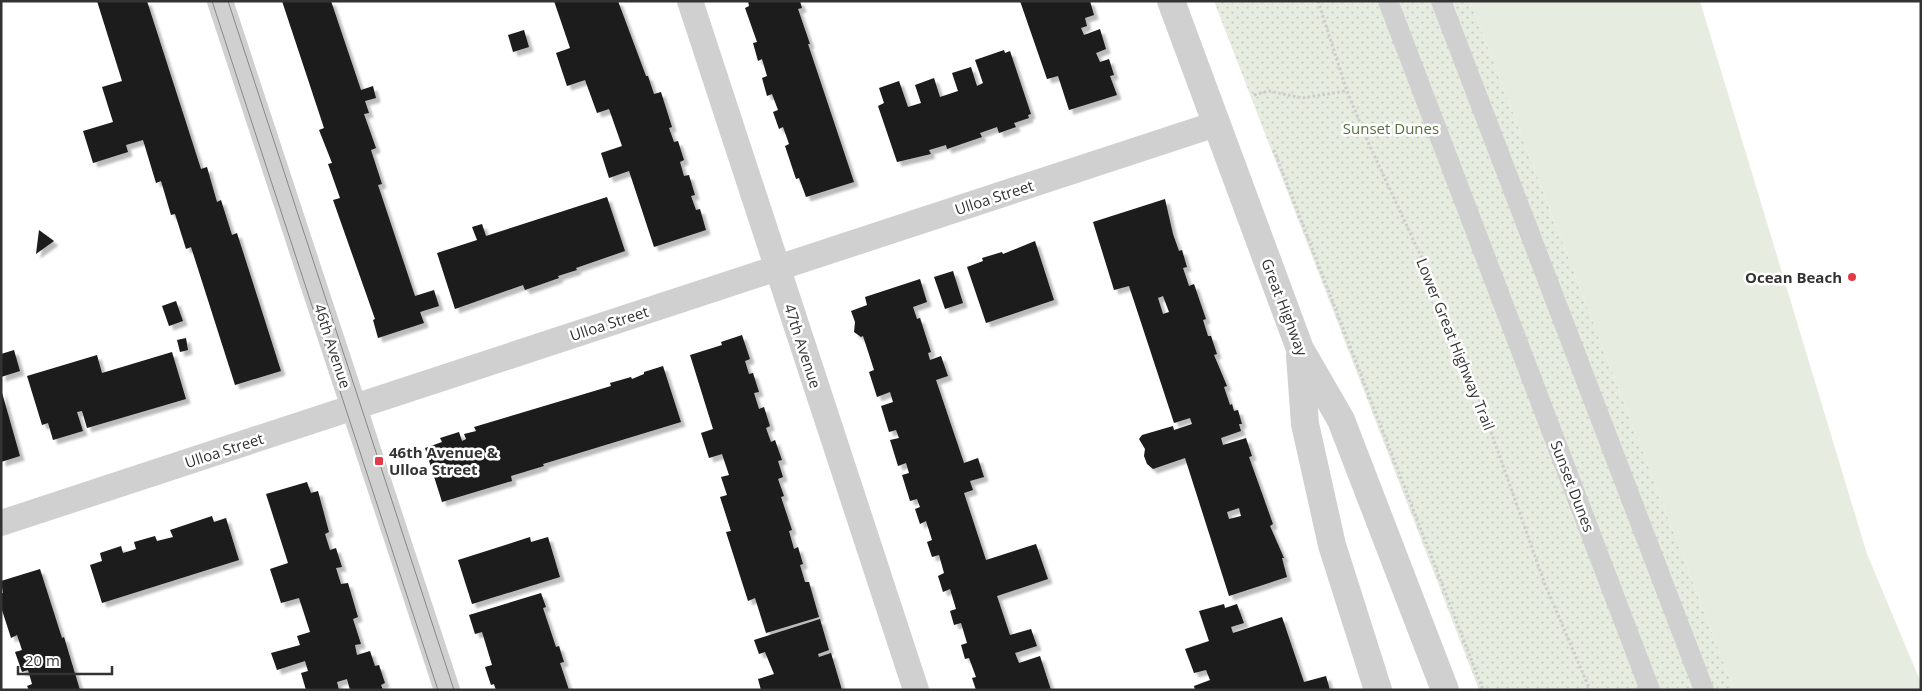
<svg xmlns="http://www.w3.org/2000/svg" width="1922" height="691" viewBox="0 0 1922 691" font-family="'Open Sans',sans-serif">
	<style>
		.grass { fill: #e6ecdf }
		.park { fill: url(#park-dots) }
		.building { fill: #1a1a1a; fill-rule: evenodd; filter: url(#shadow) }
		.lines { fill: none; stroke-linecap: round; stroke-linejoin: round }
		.path { stroke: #cdcdcd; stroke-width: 3; stroke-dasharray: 2.5 2.5; stroke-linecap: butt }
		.pedestrian { stroke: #d0d0d0; stroke-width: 20 }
		.minor { stroke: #d0d0d0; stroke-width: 26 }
		.tertiary { stroke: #d0d0d0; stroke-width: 28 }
		.tram { stroke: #888; stroke-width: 1 }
		.poi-dot { fill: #e63946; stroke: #fff; stroke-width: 2 }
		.labels { text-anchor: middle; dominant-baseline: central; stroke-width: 5; stroke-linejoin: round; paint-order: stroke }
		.park-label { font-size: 15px; fill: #56703f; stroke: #fff }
		.street-label { font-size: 15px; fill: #333; stroke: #fff }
		.poi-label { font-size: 15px; font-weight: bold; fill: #333; stroke: #fff; text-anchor: end }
	</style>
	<defs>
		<pattern id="park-dots" width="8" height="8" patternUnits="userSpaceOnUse" patternTransform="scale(1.25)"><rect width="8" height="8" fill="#e6ecdf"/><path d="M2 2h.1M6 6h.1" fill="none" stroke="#c6cbc0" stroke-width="1.8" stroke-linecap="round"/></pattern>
		<filter id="shadow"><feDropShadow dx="4.5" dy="4.5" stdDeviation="1" flood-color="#0004"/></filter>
	</defs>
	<rect width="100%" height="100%" fill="#fff"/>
	<polygon class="grass" points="1470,1 1700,1 1867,554 1921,683 1921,690 1734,690"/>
	<polygon class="park" points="1214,1 1470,1 1734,690 1479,690"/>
	<g class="building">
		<polygon points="97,1 147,1 201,169 207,167 217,202 221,200 232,235 237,233 281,371 235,385 191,247 186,249 175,214 171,215 161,181 156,183 143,140 126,145 128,152 93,163 83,131 113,122 102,87 122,81"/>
		<polygon points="282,1 331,1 361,90 373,86 376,98 365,101 369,113 364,114 376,148 371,150 382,184 378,185 415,296 434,290 439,306 420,312 424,323 378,338 373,320 375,319 333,200 340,198 328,164 332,163 319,130 324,128"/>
		<polygon points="554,1 618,1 646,76 648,76 654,94 661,92 672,127 669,128 674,142 678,141 684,160 680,162 684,176 689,175 695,195 691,196 696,210 700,209 706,230 654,247 629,171 609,178 601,153 622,146 609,109 597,113 585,80 567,86 556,53 570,48"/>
		<polygon points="748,1 800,1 802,8 798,9 810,44 808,44 854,182 806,197 799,178 796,179 785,146 789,144 783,127 779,129 773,112 778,110 772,94 767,96 762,78 767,76 762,59 758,61 753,43 757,42 745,8 749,6"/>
		<polygon points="1020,1 1090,1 1094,15 1085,18 1087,26 1081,28 1084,35 1100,29 1106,49 1096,53 1100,62 1109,59 1114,75 1110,76 1117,95 1069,110 1058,76 1047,79"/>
		<polygon points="524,30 529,47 513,52 508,35"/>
		<polygon points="1004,50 1005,53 1010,51 1031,114 1028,115 1029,118 1014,123 1016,127 999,133 997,127 980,133 982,137 947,149 946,145 929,150 931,154 897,162 878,106 884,103 879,88 899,81 908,107 921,103 915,85 934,78 940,97 958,91 952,73 971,67 977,86 983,83 975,60"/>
		<polygon points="607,197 625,251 576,268 577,270 558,276 559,278 525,290 523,285 455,309 437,253 477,240 472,227 482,224 486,236"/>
		<path d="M1165 199 1173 234 1179 251 1182 250 1187 267 1183 268 1189 286 1194 284 1206 319 1203 320 1208 336H1211L1217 354 1214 355 1227 386 1224 387 1230 405 1232 404 1234 411 1238 410 1242 424H1239L1241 431 1221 438 1223 445 1246 438 1252 456 1249 457 1273 524 1270 526 1284 558H1282L1287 577 1229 596 1185 458 1153 469 1147 464 1144 456 1145 449 1139 439 1142 435 1173 426 1174 430 1192 424 1190 418 1174 423 1129 286 1114 290 1093 222ZM1163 296 1169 312 1163 314 1158 298ZM1239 508 1241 516 1229 519 1227 512Z"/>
		<polygon points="39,230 54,241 36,254"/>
		<polygon points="1035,241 1054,300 986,323 967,267 983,261 982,258 1002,252 1003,254"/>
		<polygon points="953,271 963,303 945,309 934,277"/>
		<polygon points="920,279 927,302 913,307 917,319 920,318 931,352 928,353 930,360 941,356 948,376 936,380 964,463 978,458 984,477 970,481 973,490 964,493 986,560 1036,544 1048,579 997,596 1010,635 1031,629 1037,646 1015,653 1019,663 1040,656 1051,690 976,690 972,678 976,677 969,658 965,659 961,645 967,643 961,623 954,625 950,611 956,609 950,589 943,592 938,576 944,573 939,555 932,557 927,542 932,540 926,521 920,524 915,509 920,507 917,499 910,501 902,475 909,473 906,463 898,466 890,440 899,438 896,430 889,432 881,406 893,402 890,392 877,397 869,372 874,370 863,336 861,337 854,332 855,322 851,311 867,305 865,297"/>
		<polygon points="176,301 183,321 169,326 162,306"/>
		<polygon points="742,335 750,359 745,361 749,374 753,373 759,392 754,393 759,409 764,407 770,426 766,428 771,442 775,440 782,460 778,461 783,477 778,479 784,496 781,497 792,530 789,531 794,549 798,547 803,564 800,565 805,582 809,582 819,617 766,633 755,598 748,601 726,532 731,531 720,497 727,495 721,477 729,475 722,454 709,458 701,433 713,429 690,355 722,345 721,342"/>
		<polygon points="186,338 188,350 180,352 177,340"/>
		<polygon points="14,350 20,371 1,377 1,354"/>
		<polygon points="172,352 186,399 87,428 82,411 77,412 83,431 53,440 48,423 42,425 27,376 97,355 102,373"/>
		<polygon points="663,366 681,422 543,464 544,466 511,476 512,481 442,502 425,448 442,442 440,438 459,432 462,441 466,439 464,434 476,431 474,427 611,386 610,383 631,377 632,379 644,374 644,372"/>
		<polygon points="1,389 20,456 1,462"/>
		<polygon points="307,482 311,493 318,491 329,532 325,534 330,550 336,548 342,567 336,568 341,584 348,583 358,617 353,619 361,644 355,645 357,655 370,651 375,666 379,665 385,683 381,685 383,690 350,690 347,679 337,682 339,690 306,690 301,673 308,671 305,661 277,670 271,653 300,645 297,636 310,632 299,598 281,603 270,569 288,563 266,494"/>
		<polygon points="212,516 214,522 226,518 239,560 102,603 90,565 102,561 100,553 121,546 123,553 136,549 134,542 155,536 157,541 173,537 170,530"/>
		<polygon points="530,537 531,542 548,537 560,577 472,604 458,560"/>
		<polygon points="40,569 62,638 64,637 80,690 29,690 27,686 32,684 28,670 22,672 15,652 22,650 17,635 11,638 1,607 1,593 3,593 1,581"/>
		<polygon points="541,593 546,607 543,608 556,647 559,646 564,662 560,663 569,690 496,690 494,684 491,685 485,667 492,665 482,632 475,634 469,615"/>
		<polygon points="1224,604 1225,608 1237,604 1244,623 1231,627 1233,633 1282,617 1304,682 1326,676 1330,690 1195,690 1194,686 1210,680 1206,670 1194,673 1185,649 1209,641 1199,611"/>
		<polygon points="820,619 829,650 818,654 819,657 831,653 842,690 761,690 758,679 774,674 765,652 759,654 754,640"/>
	</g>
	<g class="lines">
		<g class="path">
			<polyline points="1318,1 1347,91 1368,142 1438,293 1483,409 1544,582 1590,690"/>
			<polyline points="1254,95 1269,91 1302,98 1347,91"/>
			<polyline points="1274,150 1483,690"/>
		</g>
		<g class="pedestrian">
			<polyline points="1388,1 1650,690"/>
			<polyline points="1441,1 1704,690"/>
		</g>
		<g class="minor">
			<polyline points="220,1 447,690"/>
			<polyline points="690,1 916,690"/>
			<polyline points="1,523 1216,124"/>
		</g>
		<g class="tertiary">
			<polyline points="1171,1 1300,349 1341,420 1445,690"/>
			<polyline points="1300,356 1305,424 1332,545 1378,690"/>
		</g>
		<g class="tram">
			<polyline points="212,1 438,690"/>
			<polyline points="228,1 454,690"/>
		</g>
	</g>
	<g class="poi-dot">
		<circle cx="1852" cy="277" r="5"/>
		<rect x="374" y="456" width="10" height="10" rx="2.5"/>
	</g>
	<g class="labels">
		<g class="park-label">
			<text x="1391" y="128">Sunset Dunes</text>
		</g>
		<g class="street-label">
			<text transform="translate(994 197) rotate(-18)">Ulloa Street</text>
			<text transform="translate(1285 307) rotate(69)">Great Highway</text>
			<text transform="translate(609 323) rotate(-18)">Ulloa Street</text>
			<text transform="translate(1456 344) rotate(68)">Lower Great Highway Trail</text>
			<text transform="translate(333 346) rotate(72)">46th Avenue</text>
			<text transform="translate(803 346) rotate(72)">47th Avenue</text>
			<text transform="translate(224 450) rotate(-18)">Ulloa Street</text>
			<text transform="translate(1573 486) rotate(69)">Sunset Dunes</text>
		</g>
		<g class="poi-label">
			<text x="1842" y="277">Ocean Beach</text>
			<text x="389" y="452" text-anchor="start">46th Avenue &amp;<tspan x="389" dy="17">Ulloa Street</tspan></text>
		</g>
	</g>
	<rect width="1922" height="691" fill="none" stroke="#333333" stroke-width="5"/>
	<path d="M18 666v8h94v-8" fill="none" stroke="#333333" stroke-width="2.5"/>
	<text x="25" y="666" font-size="15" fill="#333333" stroke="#ffffff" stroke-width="4" paint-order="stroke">20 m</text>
</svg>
